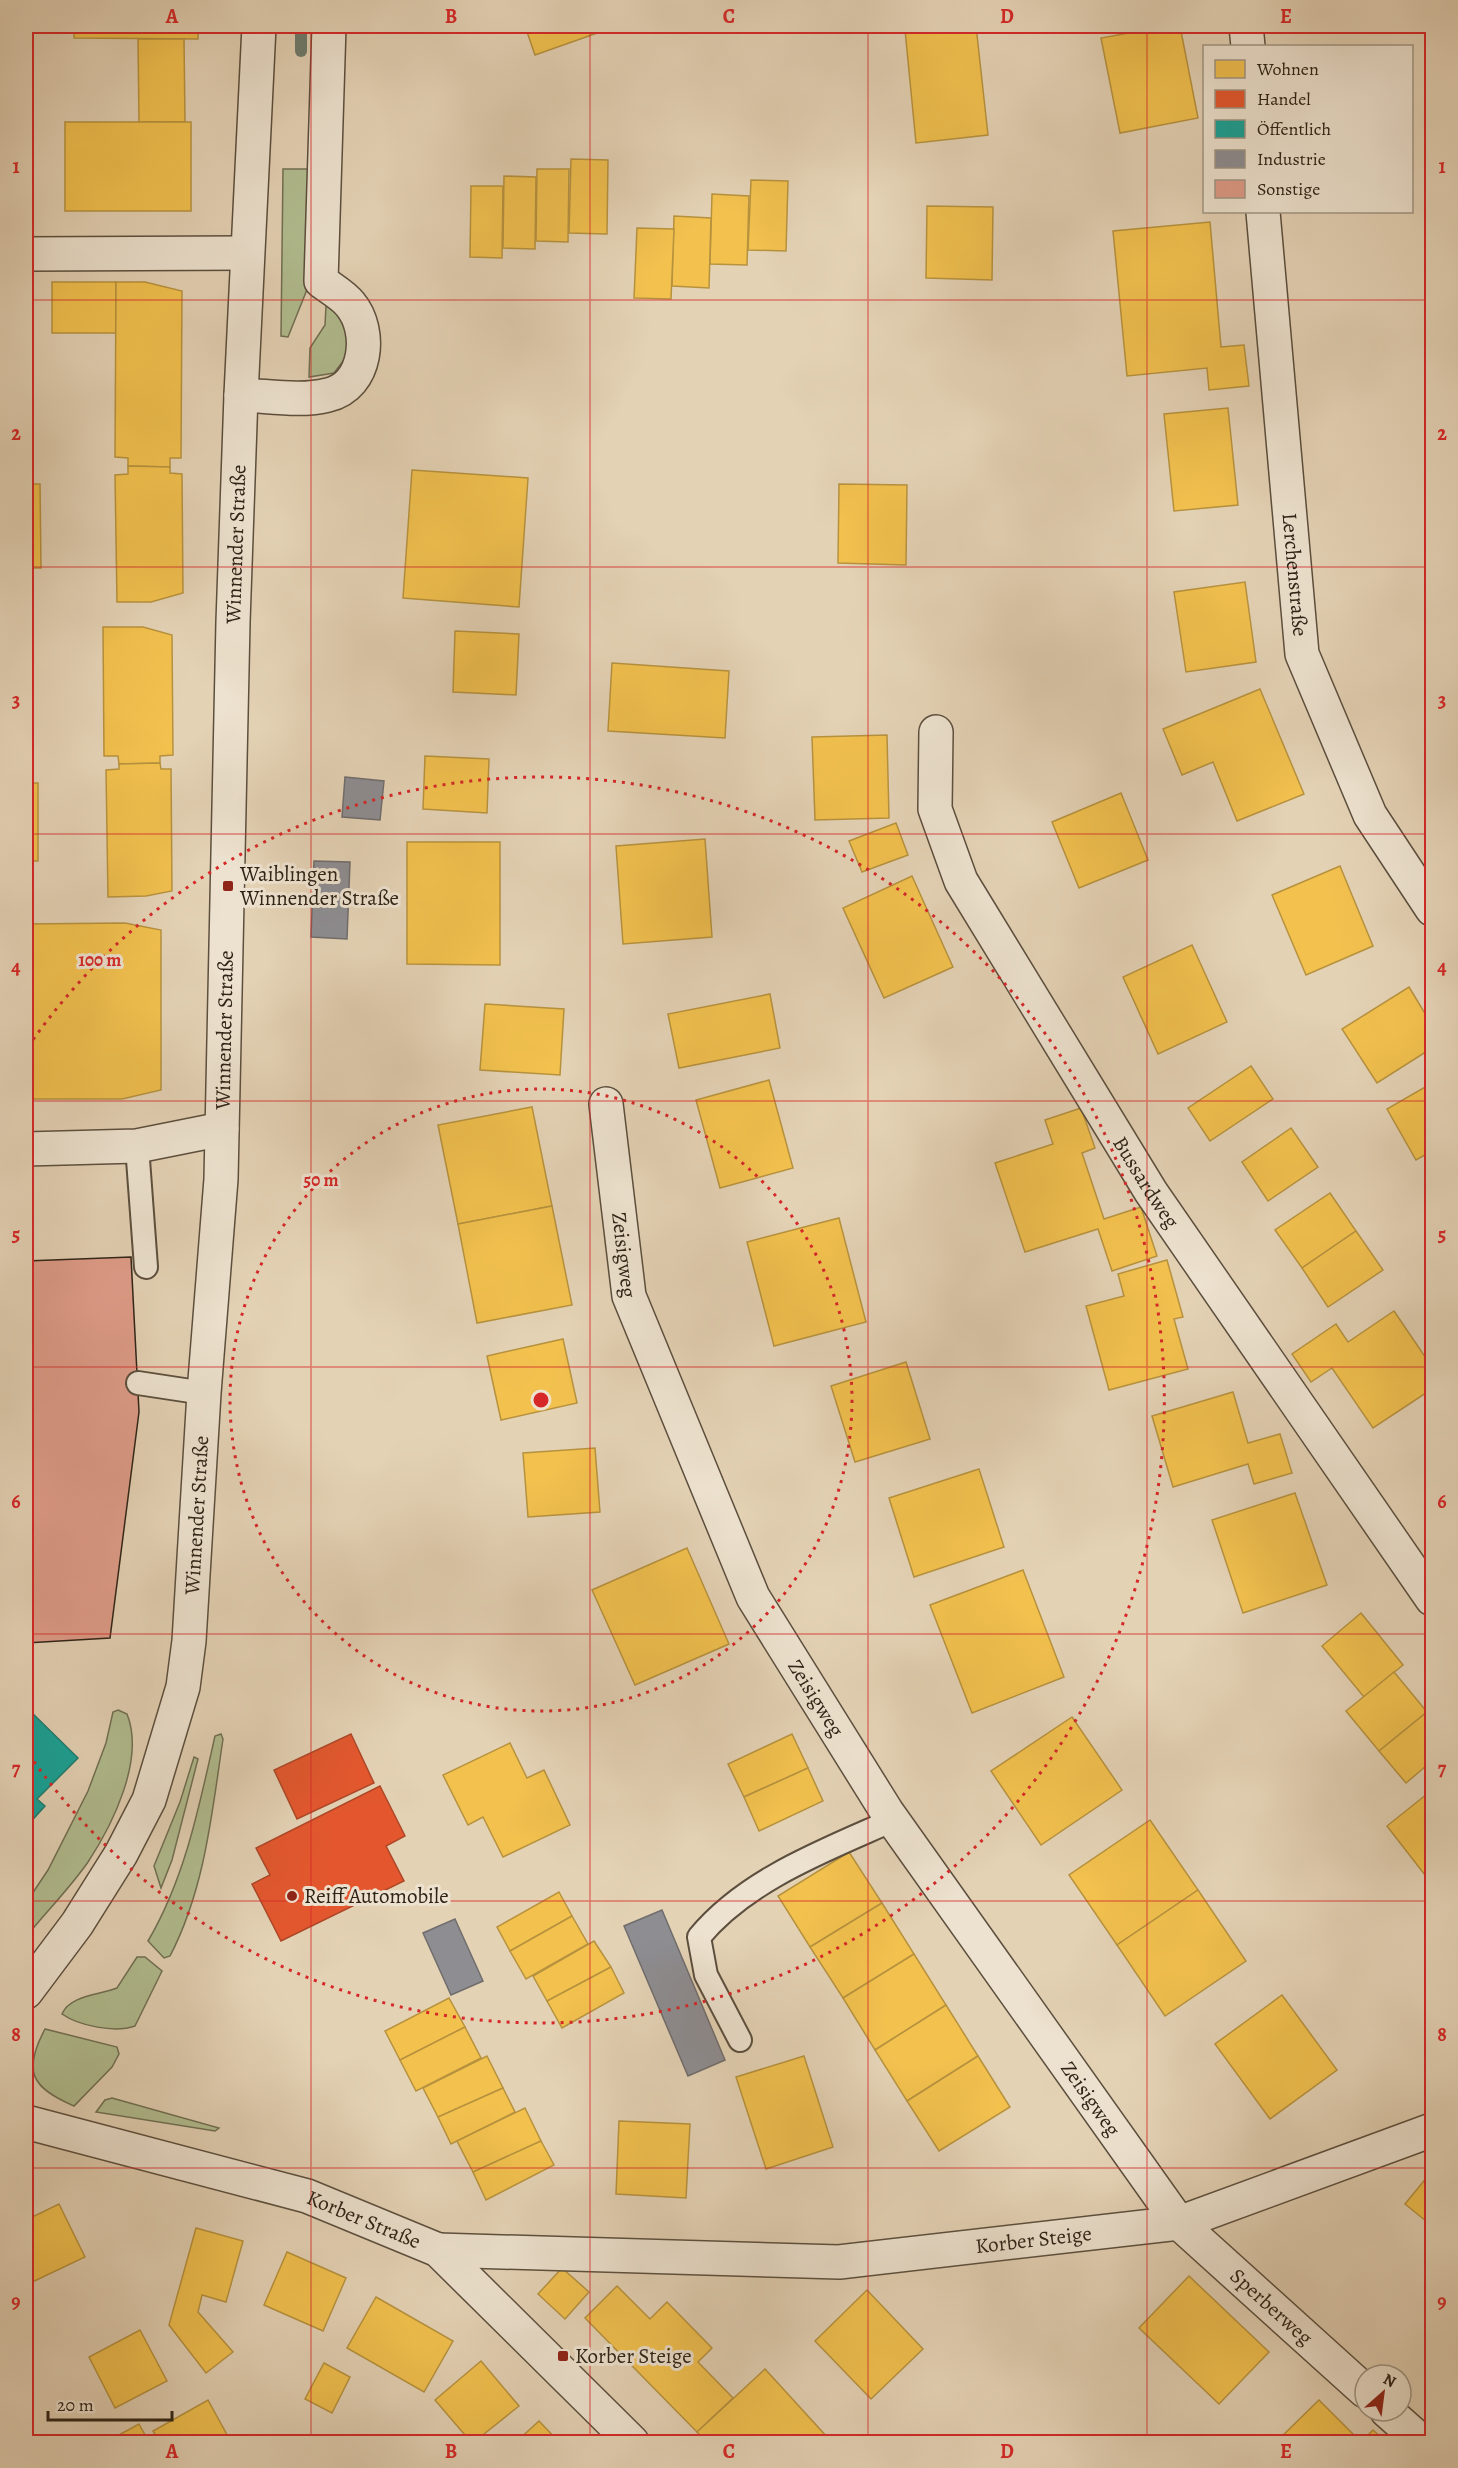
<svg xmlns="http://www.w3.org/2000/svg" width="1458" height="2468" viewBox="0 0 1458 2468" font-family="Alegreya,serif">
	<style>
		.green { fill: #b1bd90; stroke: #707054; stroke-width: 1.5 }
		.homes { fill: #f2c14e; stroke: #b7923e; stroke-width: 1.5 }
		.shops { fill: #e4572e; stroke: #ad4727; stroke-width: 1.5 }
		.public { fill: #17a398; stroke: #1e7d71; stroke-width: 1.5 }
		.industry { fill: #8d8d92; stroke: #706d6d; stroke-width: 1.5 }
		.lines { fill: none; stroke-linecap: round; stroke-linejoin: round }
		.stream { stroke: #6d7c6e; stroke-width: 12 }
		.building { fill: #df9c89; stroke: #2e2317; stroke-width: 1.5 }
		.service-casing { stroke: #5c4f3e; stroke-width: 26 }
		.minor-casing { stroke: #5c4f3e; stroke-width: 36 }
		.tertiary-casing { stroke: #5c4f3e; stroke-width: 36 }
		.service { stroke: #ede2cf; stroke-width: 22 }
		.minor { stroke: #ede2cf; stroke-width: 33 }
		.tertiary { stroke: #ede2cf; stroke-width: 33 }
		.grid { fill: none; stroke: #d62828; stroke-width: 1.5; stroke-opacity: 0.55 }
		.ring { fill: none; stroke: #d62828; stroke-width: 3; stroke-dasharray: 3 6 }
		.poi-dot { fill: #8f2418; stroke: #ede2cf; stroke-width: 2 }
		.labels { text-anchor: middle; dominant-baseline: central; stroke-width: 6; stroke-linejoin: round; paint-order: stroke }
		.street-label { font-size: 21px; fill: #2e2317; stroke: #ede2cf }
		.poi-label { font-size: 21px; fill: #2e2317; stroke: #ede2cf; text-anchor: start }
		.centre { fill: #d62828; stroke: #ede2cf; stroke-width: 3 }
		.ring-label { font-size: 18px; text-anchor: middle; font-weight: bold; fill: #d62828; stroke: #ede2cf; stroke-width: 6; stroke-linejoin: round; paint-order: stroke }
		.neatline { fill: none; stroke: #d62828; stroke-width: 2 }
		.grid-label { font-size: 20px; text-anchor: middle; font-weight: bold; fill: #d62828 }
	</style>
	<rect width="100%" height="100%" fill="#e4d2b5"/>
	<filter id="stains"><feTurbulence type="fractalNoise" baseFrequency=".00333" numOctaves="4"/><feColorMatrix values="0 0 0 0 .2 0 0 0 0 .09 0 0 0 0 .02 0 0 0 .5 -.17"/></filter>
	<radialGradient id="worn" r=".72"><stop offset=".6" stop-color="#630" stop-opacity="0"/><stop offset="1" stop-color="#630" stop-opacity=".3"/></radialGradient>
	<g class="green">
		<polygon points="283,169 312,169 308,287 288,337 281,336"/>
		<polygon points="326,306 339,309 348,318 347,356 334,373 309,377 310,348 325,325"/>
		<path d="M118 1710 127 1714C145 1759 113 1824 88 1862 70 1888 46 1912 26 1937V1903L48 1870 88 1791 106 1743 113 1712Z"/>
		<path d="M221 1734 223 1739C212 1812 205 1889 170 1956L164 1958 148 1941C185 1878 199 1807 215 1736Z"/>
		<polygon points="194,1757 198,1759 172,1860 161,1888 154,1866 180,1802"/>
		<path d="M137 1957H145L162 1971 135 2026C115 2033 79 2026 62 2014 70 1995 100 1995 117 1988Z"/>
		<path d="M45 2029 117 2047 119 2054 112 2067 74 2106C32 2088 22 2072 45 2029Z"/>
		<polygon points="112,2098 219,2128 215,2131 96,2112 105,2100"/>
	</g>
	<g class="homes">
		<polygon points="74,26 198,26 198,39 74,38"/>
		<polygon points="525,26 597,26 600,32 535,55"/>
		<polygon points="945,26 976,26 988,135 916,143 905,30"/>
		<polygon points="1167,26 1180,26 1198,118 1120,133 1101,38"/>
		<polygon points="138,39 184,39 185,122 139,122"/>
		<rect x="65" y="122" width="126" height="89"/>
		<polygon points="571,159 608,160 607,234 569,233"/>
		<polygon points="537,169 569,169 568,242 536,241"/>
		<polygon points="504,176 536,177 535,249 503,248"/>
		<polygon points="751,180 788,181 786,251 748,250"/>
		<polygon points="471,186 503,186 502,258 470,257"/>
		<polygon points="712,194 749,196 747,265 710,264"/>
		<polygon points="927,206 993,207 992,280 926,278"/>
		<polygon points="674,216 711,218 709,288 672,286"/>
		<polygon points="1210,222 1221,347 1244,345 1249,386 1209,390 1207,368 1127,376 1113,231"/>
		<polygon points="637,228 674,229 671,299 634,298"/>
		<rect x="52" y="282" width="64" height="51"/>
		<polygon points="116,282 145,282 182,291 181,458 170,458 170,467 128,466 128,458 115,457"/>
		<polygon points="1228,408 1238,505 1174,511 1164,414"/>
		<polygon points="128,466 170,467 170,473 182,474 183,593 151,602 117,602 115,475 128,474"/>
		<polygon points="412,470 528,478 519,607 403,598"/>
		<polygon points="26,484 40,484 41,568 26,568"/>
		<polygon points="839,484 907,485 906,565 838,563"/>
		<polygon points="1245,582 1256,662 1186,672 1174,592"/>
		<polygon points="103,627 143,627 172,635 173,755 160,756 160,763 119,764 118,756 104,756"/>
		<polygon points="455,631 519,634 516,695 453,692"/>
		<polygon points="612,663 729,671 725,738 608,731"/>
		<polygon points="1260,689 1304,794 1237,821 1213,762 1182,775 1163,729"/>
		<polygon points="887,735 889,818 815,820 812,737"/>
		<polygon points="425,756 489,759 487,813 423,809"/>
		<polygon points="160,763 161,769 171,769 172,891 146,896 108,897 106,770 119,769 119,764"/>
		<rect x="26" y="783" width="12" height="78"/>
		<polygon points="1121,793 1148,860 1079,888 1052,822"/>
		<polygon points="896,823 908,855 862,872 849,841"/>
		<polygon points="705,839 712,937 623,944 616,846"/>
		<polygon points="407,842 500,842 500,965 407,964"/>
		<polygon points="1340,866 1373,946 1306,975 1272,895"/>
		<polygon points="912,876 953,967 884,998 843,908"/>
		<polygon points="125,923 161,930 161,1090 122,1099 26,1099 26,924"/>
		<polygon points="1192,945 1227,1022 1158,1054 1123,977"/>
		<polygon points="1409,987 1432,1025 1432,1048 1377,1083 1342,1029"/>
		<polygon points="770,994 780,1048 679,1068 668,1014"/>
		<polygon points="485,1004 564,1009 560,1075 480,1070"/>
		<polygon points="1251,1066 1273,1099 1210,1141 1188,1108"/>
		<polygon points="769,1080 793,1168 720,1188 696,1100"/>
		<polygon points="1432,1083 1432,1151 1416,1160 1387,1109"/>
		<polygon points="532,1107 552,1206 458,1224 438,1125"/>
		<polygon points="1081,1108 1095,1148 1082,1153 1104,1219 1141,1207 1157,1256 1112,1271 1098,1229 1025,1252 995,1163 1053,1144 1045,1120"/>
		<polygon points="1291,1128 1318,1167 1268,1201 1242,1162"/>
		<polygon points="1330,1193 1356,1231 1302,1268 1275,1230"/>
		<polygon points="552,1206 572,1305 477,1323 458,1224"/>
		<polygon points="839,1218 866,1322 774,1346 747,1242"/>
		<polygon points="1356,1231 1383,1270 1328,1307 1302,1268"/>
		<polygon points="1167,1260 1183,1317 1174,1319 1188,1369 1109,1390 1086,1306 1124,1296 1118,1274"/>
		<polygon points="1394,1311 1432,1367 1432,1389 1373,1428 1332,1368 1311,1382 1292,1354 1336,1324 1348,1342"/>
		<polygon points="563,1339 577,1403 501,1420 487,1356"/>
		<polygon points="906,1362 930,1439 855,1462 831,1386"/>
		<polygon points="1233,1392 1248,1443 1280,1434 1292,1473 1254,1484 1248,1464 1173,1487 1152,1416"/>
		<polygon points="595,1448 600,1512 528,1517 523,1453"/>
		<polygon points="1432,1467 1432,1484 1425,1473"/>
		<polygon points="979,1469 1004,1547 914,1577 889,1498"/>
		<polygon points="1295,1493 1327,1585 1243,1613 1212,1520"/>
		<polygon points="687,1548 729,1644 635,1685 592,1590"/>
		<polygon points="1023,1570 1064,1677 972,1713 930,1605"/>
		<polygon points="1361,1613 1403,1665 1364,1697 1322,1646"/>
		<polygon points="1394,1672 1427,1712 1379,1751 1346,1711"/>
		<polygon points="1427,1712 1432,1718 1432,1761 1406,1783 1379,1751"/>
		<polygon points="1072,1717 1122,1790 1041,1845 991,1771"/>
		<polygon points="792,1734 808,1768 744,1797 728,1764"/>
		<polygon points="510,1743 527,1778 544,1770 570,1825 503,1857 483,1817 468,1825 443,1775"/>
		<polygon points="808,1768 823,1801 759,1831 744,1797"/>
		<polygon points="1432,1790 1432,1884 1387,1826"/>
		<polygon points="1150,1820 1198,1890 1117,1945 1069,1875"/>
		<polygon points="849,1852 882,1903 810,1947 778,1896"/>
		<polygon points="1198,1890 1246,1961 1165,2016 1117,1945"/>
		<polygon points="559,1892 572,1916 510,1951 497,1927"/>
		<polygon points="882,1903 914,1954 843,1998 810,1947"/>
		<polygon points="572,1916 588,1944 526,1979 510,1951"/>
		<polygon points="594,1941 611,1967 547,2001 533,1976"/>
		<polygon points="914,1954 946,2005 875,2050 843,1998"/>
		<polygon points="611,1967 624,1993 562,2028 547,2001"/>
		<polygon points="1282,1995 1337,2070 1270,2119 1215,2044"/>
		<polygon points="449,1998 465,2027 400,2060 385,2031"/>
		<polygon points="946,2005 978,2056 907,2101 875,2050"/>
		<polygon points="465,2027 481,2058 416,2091 400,2060"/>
		<polygon points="487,2056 503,2088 438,2117 423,2088"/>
		<polygon points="804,2056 833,2147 766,2169 736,2077"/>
		<polygon points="978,2056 1010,2107 939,2151 907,2101"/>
		<polygon points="503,2088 515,2112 451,2144 438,2117"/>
		<polygon points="525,2108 541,2141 473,2172 457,2141"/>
		<polygon points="619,2121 690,2124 686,2198 616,2194"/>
		<polygon points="541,2141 554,2165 486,2200 473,2172"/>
		<polygon points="1432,2171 1432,2226 1405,2204"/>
		<polygon points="59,2204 85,2257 26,2285 26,2220"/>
		<polygon points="196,2228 243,2241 226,2302 202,2295 198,2312 233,2352 206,2373 169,2325"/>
		<polygon points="287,2252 346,2278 323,2331 264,2305"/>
		<polygon points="562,2268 589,2292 565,2319 538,2294"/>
		<polygon points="1189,2276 1269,2352 1219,2404 1139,2328"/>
		<polygon points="617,2286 650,2319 667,2302 712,2348 698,2362 733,2398 697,2432 585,2318"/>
		<polygon points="867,2290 923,2349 871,2399 815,2341"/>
		<polygon points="376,2297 453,2341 424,2392 347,2348"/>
		<polygon points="140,2330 167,2381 115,2408 89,2357"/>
		<polygon points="481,2361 519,2406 474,2442 471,2442 435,2400"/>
		<polygon points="324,2363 350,2377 332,2413 305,2399"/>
		<polygon points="765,2369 828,2438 823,2442 707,2442 697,2432"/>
		<polygon points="208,2400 231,2442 160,2442 153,2431"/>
		<polygon points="1319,2400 1361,2442 1373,2430 1386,2442 1276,2442"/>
		<polygon points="539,2421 559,2442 516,2442"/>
		<polygon points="139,2424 149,2442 106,2442"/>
	</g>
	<g class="shops">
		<polygon points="351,1734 374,1783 297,1819 274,1770"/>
		<polygon points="380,1786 405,1836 386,1846 404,1881 281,1941 252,1884 270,1875 256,1848"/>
	</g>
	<polygon class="public" points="26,1707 78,1758 37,1799 45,1806 26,1827"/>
	<g class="industry">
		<polygon points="345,777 384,781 380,820 342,817"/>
		<polygon points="314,861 350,862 347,939 311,937"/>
		<polygon points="662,1910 725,2060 688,2076 624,1926"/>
		<polygon points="455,1919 483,1981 451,1995 423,1933"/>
	</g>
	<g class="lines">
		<polyline class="stream" points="301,51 301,26"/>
	</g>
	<polygon class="building" points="131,1257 139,1412 110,1638 26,1643 26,1261"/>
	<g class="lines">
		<g class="service-casing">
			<g id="service">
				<polyline points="137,1146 146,1267"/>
				<polyline points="138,1383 204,1393"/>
				<path d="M740 2040 706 1975 699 1937C747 1879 826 1850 893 1820"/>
			</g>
		</g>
		<g class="minor-casing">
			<g id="minor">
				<polyline points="1246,26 1248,46"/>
				<path id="s1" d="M1263 212 1302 654 1370 815 1432 909"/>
				<polyline points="26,254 247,253"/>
				<path d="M241 395C269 396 301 402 328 395 367 386 373 331 350 304 343 295 330 288 321 281L329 26"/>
				<path id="s2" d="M936 732 935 809 961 881 1151 1192 1432 1599"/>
				<path id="s3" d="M606 1104 629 1296 753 1597 887 1812 1179 2223 1365 2391"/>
				<polyline points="26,1149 137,1146 222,1129"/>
				<path id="s4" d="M438 2250 839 2262 1179 2223 1432 2130"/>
				<polyline points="1387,2411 1422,2442"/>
			</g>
		</g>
		<g class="tertiary-casing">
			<g id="tertiary">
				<path id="s5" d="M26 1992 77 1924 121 1854 149 1800 183 1687 189 1641 204 1393 221 1179 233 622 241 395 259 26"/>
				<path id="s6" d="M26 2122 307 2196 438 2250 632 2442"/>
			</g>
		</g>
		<use href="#service" class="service"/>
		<use href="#minor" class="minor"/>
		<use href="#tertiary" class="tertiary"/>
	</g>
	<path class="grid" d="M311 26V2442M590 26V2442M868 26V2442M1147 26V2442M26 300H1432M26 567H1432M26 834H1432M26 1101H1432M26 1367H1432M26 1634H1432M26 1901H1432M26 2168H1432"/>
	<g class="ring">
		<circle cx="541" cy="1400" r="311"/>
		<path d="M28 1047A623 623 0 1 1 28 1753"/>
	</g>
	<g class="poi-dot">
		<rect x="222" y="880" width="12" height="12" rx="3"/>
		<circle cx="292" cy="1896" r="6"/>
		<rect x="557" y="2350" width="12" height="12" rx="3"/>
	</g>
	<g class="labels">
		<g class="street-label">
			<text stroke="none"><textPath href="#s5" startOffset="1491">Winnender Straße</textPath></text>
			<text stroke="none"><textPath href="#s1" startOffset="364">Lerchenstraße</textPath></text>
			<text stroke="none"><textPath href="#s5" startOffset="1005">Winnender Straße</textPath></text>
			<text stroke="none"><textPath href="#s2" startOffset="507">Bussardweg</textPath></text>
			<text stroke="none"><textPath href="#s3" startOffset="152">Zeisigweg</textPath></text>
			<text stroke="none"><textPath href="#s5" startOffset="519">Winnender Straße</textPath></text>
			<text stroke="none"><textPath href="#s3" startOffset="638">Zeisigweg</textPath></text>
			<text stroke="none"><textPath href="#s3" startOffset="1124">Zeisigweg</textPath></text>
			<text stroke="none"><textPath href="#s6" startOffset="352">Korber Straße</textPath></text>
			<text stroke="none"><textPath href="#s4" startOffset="597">Korber Steige</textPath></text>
			<text stroke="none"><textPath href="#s3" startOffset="1401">Sperberweg</textPath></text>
		</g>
		<g class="poi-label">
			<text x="240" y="874">Waiblingen<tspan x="240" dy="24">Winnender Straße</tspan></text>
			<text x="304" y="1896">Reiff Automobile</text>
			<text x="575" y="2356">Korber Steige</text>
		</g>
	</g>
	<circle cx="541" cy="1400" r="9" class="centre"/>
	<g class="ring-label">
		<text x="100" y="966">100 m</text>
		<text x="321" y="1186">50 m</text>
	</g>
	<rect width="1458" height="2468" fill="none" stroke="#e4d2b5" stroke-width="66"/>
	<rect x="1203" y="45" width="210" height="168" fill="#ede2cf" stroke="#a19685" stroke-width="1.5"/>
	<rect x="1215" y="60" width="30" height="18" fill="#f2c14e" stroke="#a19685" stroke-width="1.5"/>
	<text x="1257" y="75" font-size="18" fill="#2e2317">Wohnen</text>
	<rect x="1215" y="90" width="30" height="18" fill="#e4572e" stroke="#a19685" stroke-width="1.5"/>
	<text x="1257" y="105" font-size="18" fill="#2e2317">Handel</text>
	<rect x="1215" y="120" width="30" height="18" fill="#17a398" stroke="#a19685" stroke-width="1.5"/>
	<text x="1257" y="135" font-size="18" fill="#2e2317">Öffentlich</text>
	<rect x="1215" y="150" width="30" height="18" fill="#8d8d92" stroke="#a19685" stroke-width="1.5"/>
	<text x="1257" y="165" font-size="18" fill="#2e2317">Industrie</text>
	<rect x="1215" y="180" width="30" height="18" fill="#df9c89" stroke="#a19685" stroke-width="1.5"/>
	<text x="1257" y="195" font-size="18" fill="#2e2317">Sonstige</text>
	<g transform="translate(1383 2393) rotate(28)"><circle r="28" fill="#ede2cf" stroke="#a19685" stroke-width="1.5"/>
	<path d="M0-4.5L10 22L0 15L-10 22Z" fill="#8f2418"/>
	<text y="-9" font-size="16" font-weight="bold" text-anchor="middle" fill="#2e2317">N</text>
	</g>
	<path d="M48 2411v9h124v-9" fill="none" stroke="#2e2317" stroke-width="3"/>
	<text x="57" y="2411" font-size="18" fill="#2e2317" stroke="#ede2cf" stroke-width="4.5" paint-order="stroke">20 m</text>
	<rect x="33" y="33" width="1392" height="2402" class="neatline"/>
	<g class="grid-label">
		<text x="172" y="23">A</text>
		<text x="451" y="23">B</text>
		<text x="729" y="23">C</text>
		<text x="1007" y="23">D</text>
		<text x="1286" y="23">E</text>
		<text x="16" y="173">1</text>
		<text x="1442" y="173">1</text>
		<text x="16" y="440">2</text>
		<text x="1442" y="440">2</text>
		<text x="16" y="707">3</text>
		<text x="1442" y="707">3</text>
		<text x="16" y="974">4</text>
		<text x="1442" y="974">4</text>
		<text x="16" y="1241">5</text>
		<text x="1442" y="1241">5</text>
		<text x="16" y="1508">6</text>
		<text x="1442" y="1508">6</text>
		<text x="16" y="1775">7</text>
		<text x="1442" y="1775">7</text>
		<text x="16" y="2041">8</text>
		<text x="1442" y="2041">8</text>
		<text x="16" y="2308">9</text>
		<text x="1442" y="2308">9</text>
		<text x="172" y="2458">A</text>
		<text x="451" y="2458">B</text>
		<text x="729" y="2458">C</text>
		<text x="1007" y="2458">D</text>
		<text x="1286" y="2458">E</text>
	</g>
	<rect width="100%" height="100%" filter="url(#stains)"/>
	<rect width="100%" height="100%" fill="url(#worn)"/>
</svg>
